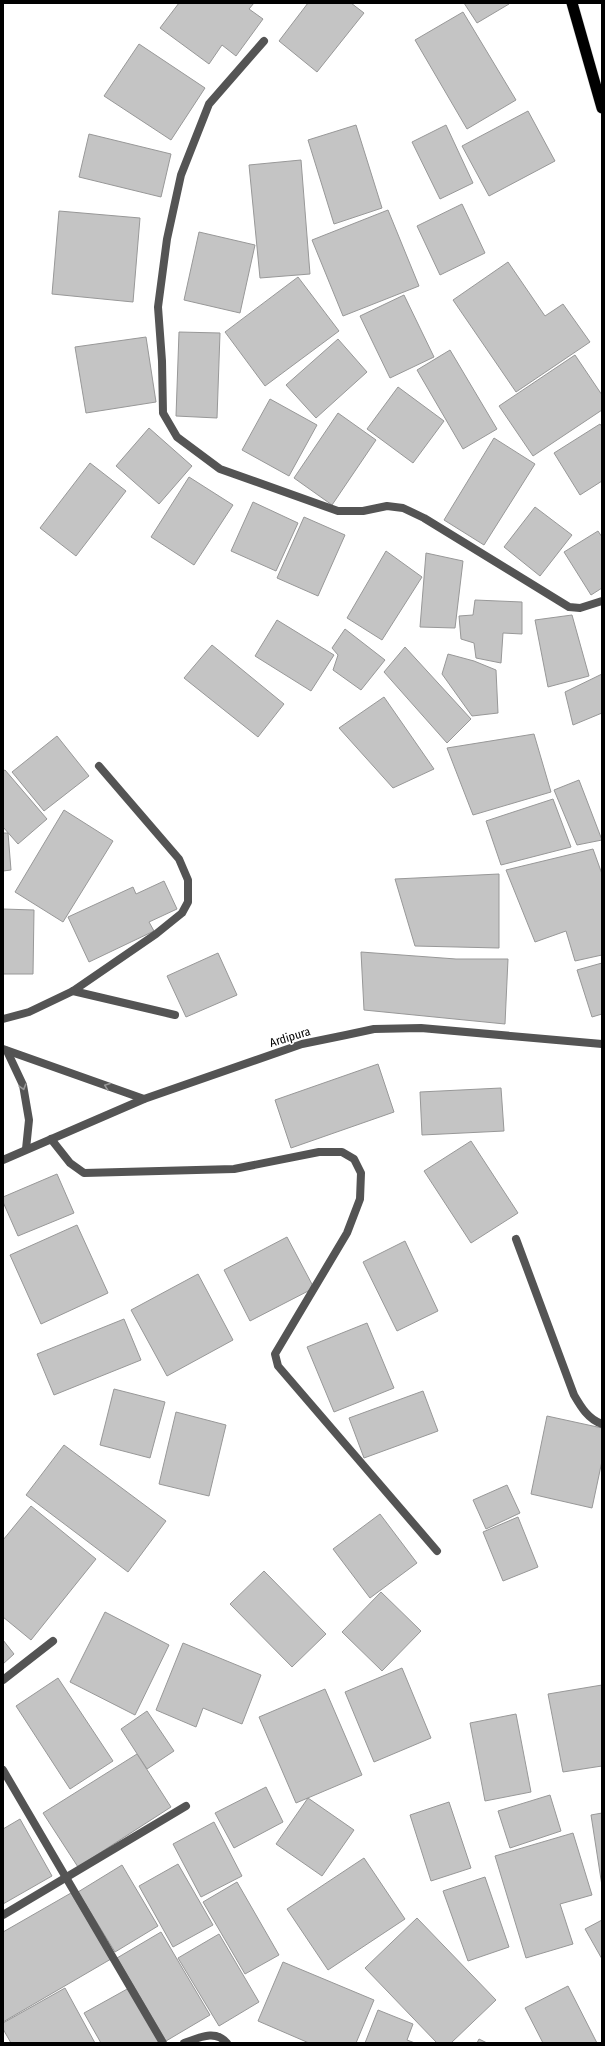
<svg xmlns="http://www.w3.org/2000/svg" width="605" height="2046" viewBox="0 0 605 2046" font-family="'Fira Sans Condensed',sans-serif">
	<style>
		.building { fill: #c4c4c4; stroke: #989898 }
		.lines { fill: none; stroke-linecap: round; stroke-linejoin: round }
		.trunk-casing { stroke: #dbdbdb; stroke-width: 12 }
		.service { stroke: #545454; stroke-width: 8 }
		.minor { stroke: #545454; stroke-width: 8 }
		.tertiary { stroke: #545454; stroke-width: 8 }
		.trunk { stroke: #000; stroke-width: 11 }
		.oneway { stroke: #989898 }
		.labels { text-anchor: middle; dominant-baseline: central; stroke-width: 3; stroke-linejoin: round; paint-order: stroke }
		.street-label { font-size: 12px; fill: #000; stroke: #fff }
	</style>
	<rect width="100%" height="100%" fill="#fff"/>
	<g class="building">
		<polygon points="179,3 254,3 249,9 263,19 236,56 222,45 209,64 160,28"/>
		<polygon points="308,3 351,3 364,13 317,72 279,41"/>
		<polygon points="464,3 509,3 509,4 477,23"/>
		<polygon points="463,12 516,100 467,129 415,40"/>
		<polygon points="139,44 205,88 171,140 104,96"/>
		<polygon points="528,111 555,161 489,196 462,146"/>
		<polygon points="356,125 382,208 334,224 308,140"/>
		<polygon points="446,125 473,183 440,199 412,142"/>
		<polygon points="89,134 171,154 161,197 79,177"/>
		<polygon points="301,160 310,274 260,278 249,165"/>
		<polygon points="462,204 485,253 440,275 417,226"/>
		<polygon points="388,210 419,286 343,316 312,240"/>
		<polygon points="59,211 140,218 133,302 52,294"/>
		<polygon points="199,232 255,245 240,313 184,300"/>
		<polygon points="508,262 545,316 563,304 590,342 516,392 453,300"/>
		<polygon points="298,277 339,331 265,386 225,332"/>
		<polygon points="404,295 434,357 390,378 360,316"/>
		<polygon points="179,332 220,333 217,418 176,416"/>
		<polygon points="146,337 156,402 86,413 75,347"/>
		<polygon points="338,339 367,372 316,418 286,385"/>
		<polygon points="450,350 497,429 463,449 417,370"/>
		<polygon points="575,355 602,395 602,410 533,456 499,406"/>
		<polygon points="398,387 444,421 413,463 367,429"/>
		<polygon points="270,399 317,425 289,476 242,450"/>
		<polygon points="338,413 376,440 332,505 294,478"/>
		<polygon points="600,424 602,427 602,481 580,495 554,453"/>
		<polygon points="149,428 192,466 159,504 116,466"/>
		<polygon points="494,438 535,464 484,545 444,520"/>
		<polygon points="90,463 126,491 76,556 40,528"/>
		<polygon points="189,477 233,505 194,565 151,537"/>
		<polygon points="253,502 298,523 276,571 231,551"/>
		<polygon points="535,507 572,535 540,576 504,547"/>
		<polygon points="304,517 345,535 318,596 277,578"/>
		<polygon points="598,531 602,537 602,588 591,595 564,552"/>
		<polygon points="386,551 422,577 382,640 347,618"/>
		<polygon points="426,553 463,561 455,628 420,627"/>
		<polygon points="475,600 522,602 522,634 503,633 501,663 476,658 474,643 461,639 459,616 473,615"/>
		<polygon points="572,615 589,676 548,687 535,620"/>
		<polygon points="277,620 334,655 311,691 255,656"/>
		<polygon points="345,629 385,660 361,690 333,670 338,655 332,648"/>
		<polygon points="212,645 284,704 258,737 184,678"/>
		<polygon points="405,647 471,719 447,743 384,672"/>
		<polygon points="448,654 474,661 496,670 498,713 472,716 442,674"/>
		<polygon points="602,674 602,713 573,725 565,692"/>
		<polygon points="384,697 434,769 393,788 339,728"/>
		<polygon points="534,734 551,792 473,815 447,748"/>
		<polygon points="57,736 89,776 44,811 12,772"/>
		<polygon points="5,770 47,819 18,844 3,827 3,771"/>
		<polygon points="579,780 602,840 577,845 554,790"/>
		<polygon points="553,799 571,847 501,865 486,821"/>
		<polygon points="64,810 113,841 63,922 15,892"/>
		<polygon points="3,833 8,833 11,870 3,871"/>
		<polygon points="593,849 602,874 602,955 575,961 566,931 535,942 506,870"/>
		<polygon points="499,874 499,948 415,946 395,879"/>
		<polygon points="164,881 177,909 149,922 154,931 89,962 68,917 133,887 136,894"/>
		<polygon points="3,909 34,910 33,974 3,974"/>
		<polygon points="361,952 456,959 508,959 505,1024 364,1010"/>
		<polygon points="218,953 237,995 186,1017 167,976"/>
		<polygon points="602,963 602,1014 592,1017 577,970"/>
		<polygon points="378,1064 394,1112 291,1148 275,1100"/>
		<polygon points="501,1088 504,1131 422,1135 420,1092"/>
		<polygon points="471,1141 518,1213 471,1243 424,1171"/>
		<polygon points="57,1174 74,1213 18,1236 3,1202 3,1197"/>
		<polygon points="77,1225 108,1293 41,1324 10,1255"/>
		<polygon points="287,1237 314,1288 250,1321 224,1270"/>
		<polygon points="405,1241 438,1311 397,1331 363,1262"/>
		<polygon points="198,1274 233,1340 167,1376 131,1310"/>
		<polygon points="124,1319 141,1360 54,1395 37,1354"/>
		<polygon points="367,1323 394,1388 334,1412 307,1347"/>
		<polygon points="114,1389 165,1402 150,1458 100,1445"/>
		<polygon points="423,1391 438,1431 364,1458 349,1418"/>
		<polygon points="176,1412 226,1425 209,1496 159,1484"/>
		<polygon points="547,1416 602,1428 602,1461 592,1508 531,1494"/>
		<polygon points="64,1445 166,1521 128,1572 26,1495"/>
		<polygon points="507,1485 520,1513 486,1529 473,1500"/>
		<polygon points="31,1506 96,1559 31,1640 3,1617 3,1540"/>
		<polygon points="380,1514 417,1563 370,1598 333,1549"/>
		<polygon points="518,1517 538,1567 503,1581 483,1532"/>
		<polygon points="264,1571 326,1634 292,1667 230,1604"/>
		<polygon points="381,1592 421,1631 382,1671 342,1632"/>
		<polygon points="105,1612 169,1645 135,1715 70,1682"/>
		<polygon points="3,1640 14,1654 3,1664"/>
		<polygon points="183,1643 261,1675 242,1724 203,1708 196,1727 156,1710"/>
		<polygon points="402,1668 431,1738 374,1762 345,1692"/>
		<polygon points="58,1678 113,1761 70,1789 16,1706"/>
		<polygon points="602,1685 602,1766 563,1772 548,1694"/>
		<polygon points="325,1689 362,1775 296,1803 259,1717"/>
		<polygon points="147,1711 174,1751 147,1769 121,1729"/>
		<polygon points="516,1714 531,1792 485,1801 470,1723"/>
		<polygon points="137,1754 171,1807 78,1867 43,1813"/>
		<polygon points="266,1787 283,1822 234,1848 215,1813"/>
		<polygon points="550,1795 561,1831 510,1848 498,1811"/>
		<polygon points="308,1798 354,1830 322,1876 276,1844"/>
		<polygon points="449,1802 471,1868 431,1881 410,1815"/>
		<polygon points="602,1813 602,1886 591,1815"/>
		<polygon points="20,1819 52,1876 3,1904 3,1829"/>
		<polygon points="214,1822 242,1876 201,1897 173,1844"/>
		<polygon points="573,1833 592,1895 560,1904 573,1944 526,1958 495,1856"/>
		<polygon points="364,1858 405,1919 328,1970 287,1909"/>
		<polygon points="178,1864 213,1925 173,1947 139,1886"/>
		<polygon points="122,1865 158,1926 115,1952 78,1892"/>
		<polygon points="485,1877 509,1947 468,1961 443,1891"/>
		<polygon points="237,1882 279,1955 245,1974 203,1902"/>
		<polygon points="71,1893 111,1959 3,2022 3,1932"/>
		<polygon points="417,1918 496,2000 451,2043 437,2043 365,1968"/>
		<polygon points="602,1920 602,1959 585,1929"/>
		<polygon points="161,1932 210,2015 166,2041 117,1958"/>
		<polygon points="219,1934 259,2002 219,2026 178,1958"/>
		<polygon points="283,1962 374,2000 356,2043 309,2043 258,2021"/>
		<polygon points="568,1986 597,2043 543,2043 525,2008"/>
		<polygon points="65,1988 95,2043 11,2043 3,2029 3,2023"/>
		<polygon points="129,1988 161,2043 101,2043 84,2013"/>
		<polygon points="378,2010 413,2024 407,2040 415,2043 365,2043"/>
		<polygon points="479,2039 487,2043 477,2043"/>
	</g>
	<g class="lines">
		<g class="trunk-casing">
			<polyline id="trunk" points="572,3 602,108"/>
		</g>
		<g class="service">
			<polyline points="73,991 175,1015"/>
			<polyline points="3,1019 29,1012 73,991 156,934 182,913 188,902 188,880 179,859 99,766"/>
		</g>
		<g class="minor">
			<polyline points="264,41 209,104 181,175 167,239 158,307 162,361 163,413 177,437 220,469 338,511 363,511 387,506 403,508 424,518 569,607 580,608 602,601"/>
			<polyline points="3,1049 144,1099"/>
			<polyline points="7,1051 23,1085 29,1120 26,1149"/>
			<polyline points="51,1139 70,1163 84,1173 234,1169 319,1152 342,1152 354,1159 361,1173 360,1199 347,1233 275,1354 278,1366 437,1551"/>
			<path d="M516 1239 574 1395C581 1407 588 1419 602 1424"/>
			<polyline points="3,1680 53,1641"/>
			<polyline points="3,1770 163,2043"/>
			<polyline points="3,1915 186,1806"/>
			<path d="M184 2043C199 2038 215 2029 227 2043"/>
		</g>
		<polyline class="tertiary" points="3,1160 144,1099 302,1044 346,1035 374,1029 421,1028 602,1044"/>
		<use href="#trunk" class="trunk"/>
	</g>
	<defs><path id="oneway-chevron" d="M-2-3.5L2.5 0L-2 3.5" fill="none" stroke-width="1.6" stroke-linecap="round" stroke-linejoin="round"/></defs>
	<g class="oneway">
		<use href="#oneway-chevron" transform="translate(107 1086) rotate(-160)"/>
		<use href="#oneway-chevron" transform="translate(23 1087) rotate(74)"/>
	</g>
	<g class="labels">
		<g class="street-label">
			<text transform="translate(290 1037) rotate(-17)">Ardipura</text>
		</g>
	</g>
	<rect width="605" height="2046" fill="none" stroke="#000000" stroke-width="8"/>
</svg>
